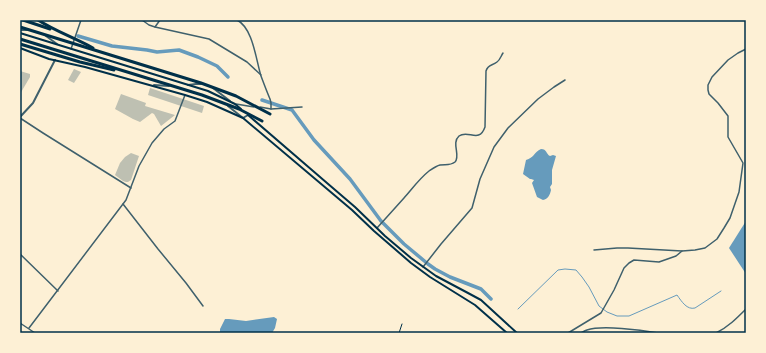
<svg xmlns="http://www.w3.org/2000/svg" width="766" height="353" viewBox="0 0 766 353" font-family="'Source Sans 3',sans-serif">
	<style>
		.water { fill: #669bbc }
		.lines { fill: none; stroke-linecap: round; stroke-linejoin: round }
		.stream { stroke: #669bbc; stroke-width: 1 }
		.canal { stroke: #669bbc; stroke-width: 3.5 }
		.building { fill: #bec0b2 }
		.path { stroke: #003049; stroke-width: 1 }
		.minor { stroke: #3f606c; stroke-width: 1.5 }
		.tertiary { stroke: #3f606c; stroke-width: 2 }
		.secondary { stroke: #003049; stroke-width: 2 }
		.motorway { stroke: #003049; stroke-width: 3 }
		.neatline { fill: none; stroke: #003049; stroke-width: 1.5 }
	</style>
	<rect width="100%" height="100%" fill="#fdf0d5"/>
	<g class="water">
		<path d="M541 149C547 149 546 154 550 156L553 155 556 156 552 170V184L550 187 551 190C550 195 548 199 543 200L537 197 532 183 534 180 531 179H530L523 174 526 160C534 158 534 152 541 149Z"/>
		<polygon points="746,221 746,274 729,248"/>
		<polygon points="274,317 277,319 275,328 272,333 220,333 220,329 225,319 229,319 246,321"/>
	</g>
	<g class="lines">
		<path class="stream" d="M518 309 558 270 565 269 576 270 582 277 589 287 599 306 607 312 617 316H629L677 295C682 302 687 310 695 308L721 291"/>
		<g class="canal">
			<polyline points="78,36 112,46 147,50 157,52 179,50 198,57 217,66 228,77"/>
			<polyline points="262,100 292,110 314,140 350,179 381,221 404,244 428,264 435,269 450,277 481,289 491,299"/>
		</g>
	</g>
	<g class="building">
		<polygon points="74,69 81,72 74,83 68,80"/>
		<polygon points="20,71 30,74 30,77 20,94"/>
		<polygon points="150,88 204,106 202,113 148,95"/>
		<polygon points="121,94 146,103 145,106 175,115 161,126 154,114 152,113 140,122 133,119 115,109"/>
		<polygon points="131,153 139,156 131,180 128,182 126,182 123,181 115,175 120,163 125,157"/>
	</g>
	<g class="lines">
		<polyline class="path" points="399,333 402,324"/>
		<g class="minor">
			<polyline points="142,20 149,25 155,27 209,39 247,62 261,75"/>
			<path d="M237 20C253 28 256 60 261 76 264 84 267 92 270 99L271 103V109"/>
			<polyline points="155,27 160,20"/>
			<polyline points="71,49 81,20"/>
			<polyline points="236,104 254,107"/>
			<polyline points="260,107 271,109 302,107"/>
			<polyline points="20,118 43,133 131,188"/>
			<polyline points="123,204 158,249 186,283 203,306"/>
			<path d="M377 228C386 218 395 208 404 198 412 189 419 179 429 171 432 169 436 166 440 165 445 164 450 166 455 162 461 156 451 143 459 136 468 129 479 144 485 127L486 71C488 64 492 66 497 62 500 60 501 56 503 53"/>
			<polyline points="594,250 617,248 628,248 682,251"/>
			<polyline points="20,254 58,291"/>
			<polyline points="423,267 441,244 472,208 480,179 494,147 508,128 538,99 554,87 565,80"/>
			<polyline points="20,323 35,333"/>
			<polyline points="29,328 126,200 139,166 152,143 164,129 175,121 185,95"/>
			<polyline points="568,333 601,313 614,290 624,268 629,263 634,260 659,262 676,256 682,251 695,250 705,248 717,239 724,228 730,218 739,192 743,163 728,137 728,116 718,103 709,94 708,90 708,85 712,77 728,60 738,53 746,49"/>
			<path d="M581 333C583 332 584 331 587 330 602 325 641 330 658 333"/>
			<path d="M716 333C728 327 736 319 746 309"/>
		</g>
		<g class="tertiary">
			<polyline points="20,30 27,30"/>
			<polyline points="46,36 57,44"/>
			<polyline points="154,85 169,86"/>
			<polyline points="188,85 196,84 201,84"/>
			<polyline points="213,88 230,101"/>
			<polyline points="228,106 243,118 248,115"/>
			<polyline points="20,117 33,103 55,60"/>
		</g>
		<g class="secondary">
			<polyline points="20,33 208,91 235,104 241,109"/>
			<polyline points="20,48 49,59 85,67 185,95 207,102 243,118 352,210 374,231 411,263 430,277 475,305 507,333"/>
			<polyline points="248,115 327,183 355,207 385,236 411,258 436,276 468,293 481,300 517,333"/>
		</g>
		<g class="motorway">
			<polyline points="23,20 50,29"/>
			<path d="M38 20C55 31 75 38 93 48"/>
			<polyline points="20,27 201,83 236,96 270,114"/>
			<polyline points="20,39 202,95 239,109 262,121"/>
			<polyline points="20,44 80,62 114,70"/>
		</g>
	</g>
	<rect width="766" height="353" fill="none" stroke="#fdf0d5" stroke-width="42"/>
	<rect x="21" y="21" width="724" height="311" class="neatline"/>
</svg>
